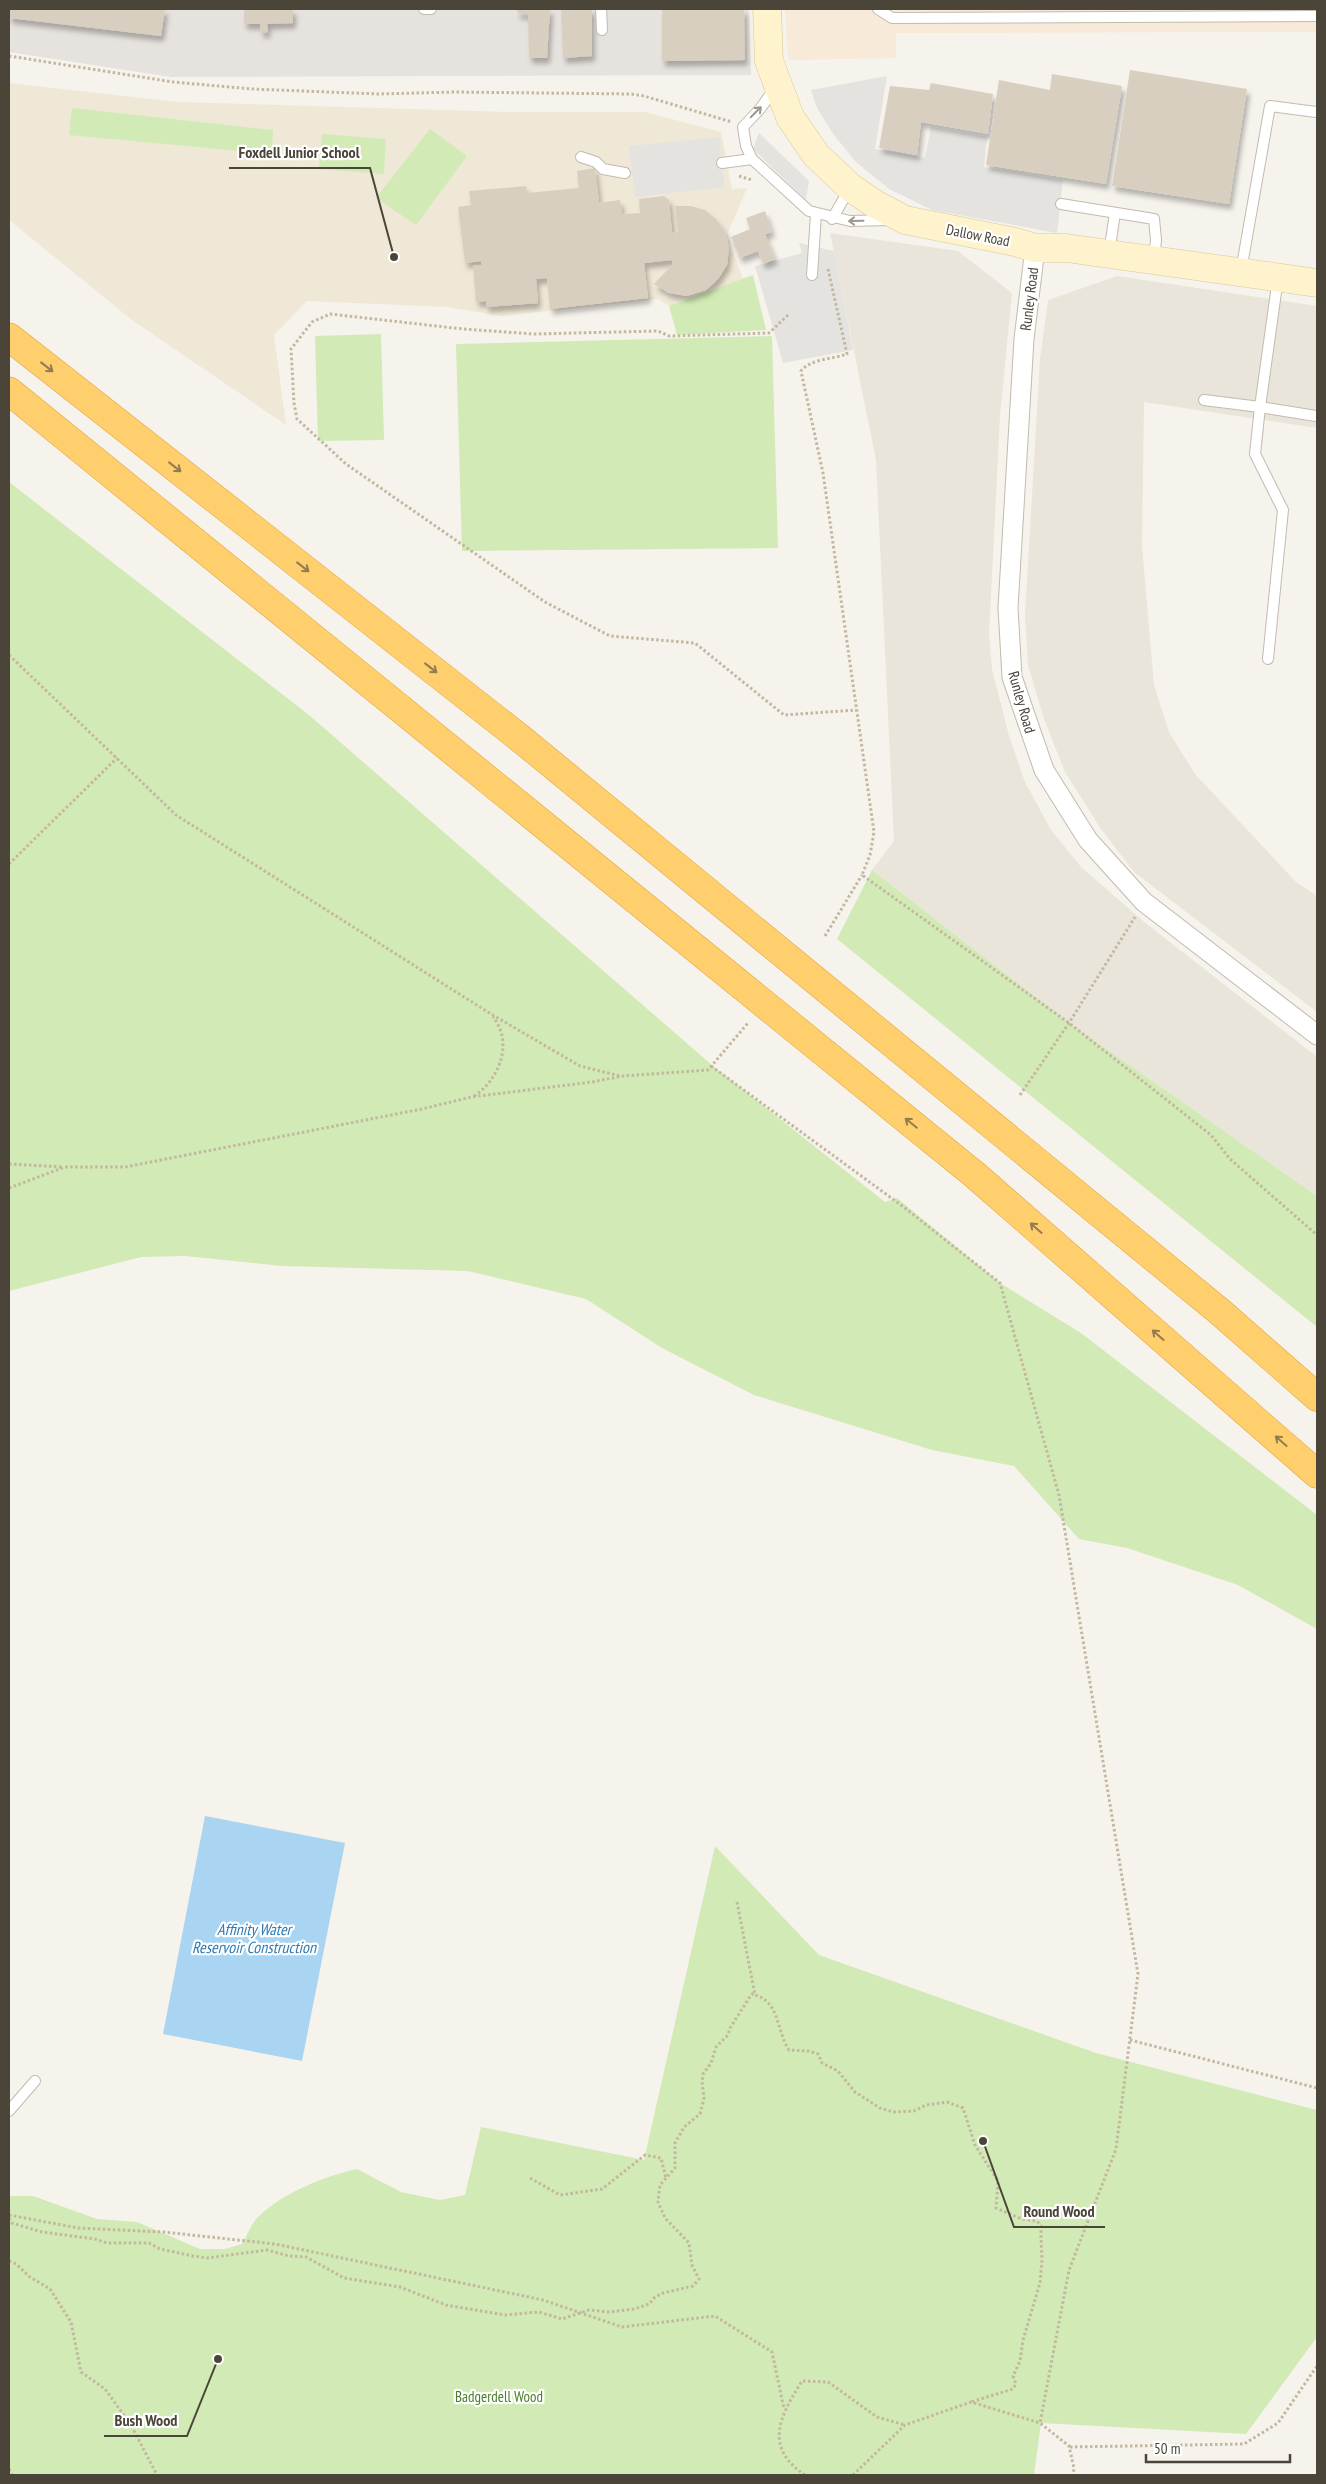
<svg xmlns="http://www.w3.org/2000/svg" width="1326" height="2484" viewBox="0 0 1326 2484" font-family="'PT Sans Narrow',sans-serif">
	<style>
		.residential { fill: #eae5da }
		.commercial { fill: #f7ead8 }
		.industrial { fill: #e6e2dd }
		.education { fill: #efe8d6 }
		.green { fill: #d2eab5 }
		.parking { fill: #e5e3e0 }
		.water { fill: #a9d4f2 }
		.building { fill: #d8cfc1; filter: url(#shadow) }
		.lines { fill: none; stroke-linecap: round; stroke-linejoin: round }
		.lane-casing { stroke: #c2bbae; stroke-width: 12 }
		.street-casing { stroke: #c2bbae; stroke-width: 21 }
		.secondary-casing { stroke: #d6c79b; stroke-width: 29 }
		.highway-casing { stroke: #e0a43c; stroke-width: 29 }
		.path { stroke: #c4b79f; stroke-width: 3; stroke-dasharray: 2.5 2.5; stroke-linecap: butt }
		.lane { stroke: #fff; stroke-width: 10 }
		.street { stroke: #fff; stroke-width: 19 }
		.secondary { stroke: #fff3cd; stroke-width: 28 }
		.highway { stroke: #ffcf6e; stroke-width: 28 }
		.oneway { stroke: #9c9892 }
		.oneway2 { stroke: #937c4e }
		.labels { text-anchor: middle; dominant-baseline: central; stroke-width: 4.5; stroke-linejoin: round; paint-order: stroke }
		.street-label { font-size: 15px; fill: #4b4439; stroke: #fff }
		.park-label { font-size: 15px; fill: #4a7f2a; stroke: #fff }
		.water-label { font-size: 16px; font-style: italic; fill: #2e7ab2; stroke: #fff }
		.leader { fill: none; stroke: #4b4439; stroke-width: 2 }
		.callout-dot { fill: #4b4439; stroke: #fff; stroke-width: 2 }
		.callout-label { font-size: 16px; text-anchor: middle; font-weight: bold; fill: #4b4439; stroke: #fff; stroke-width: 4.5; stroke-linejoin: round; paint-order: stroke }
	</style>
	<defs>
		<filter id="shadow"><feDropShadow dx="3" dy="5.5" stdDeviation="2.5" flood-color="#0004"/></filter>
	</defs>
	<rect width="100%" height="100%" fill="#f6f3ec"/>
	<g class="residential">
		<polygon points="830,233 958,251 1012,293 1000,416 989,635 992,669 1009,736 1025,782 1051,830 1081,867 1143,921 1317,1057 1317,1196 1069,1023 872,870 894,841 876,460"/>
		<polygon points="1117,276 1317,306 1317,428 1144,402 1142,546 1154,685 1169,732 1195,774 1296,882 1317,896 1317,1012 1134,872 1101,829 1065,772 1044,719 1028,665 1025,615 1040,359 1048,300"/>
	</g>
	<polygon class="commercial" points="785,9 1317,9 1317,32 896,33 896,58 788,60"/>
	<polygon class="industrial" points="9,9 749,9 751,75 171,77 9,52"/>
	<polygon class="education" points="9,83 178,102 513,112 645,112 721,132 732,189 747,188 727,235 743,279 671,307 658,299 502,316 447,307 307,301 274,335 286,425 132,320 9,220"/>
	<g class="green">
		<polygon points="72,108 273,130 272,154 69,135"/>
		<polygon points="430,129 467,156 416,225 376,198"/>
		<polygon points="322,134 386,139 384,174 319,169"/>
		<polygon points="753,275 766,330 677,335 669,306"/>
		<polygon points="381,334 384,440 318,441 315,336"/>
		<polygon points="772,336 778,548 462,551 456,344"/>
		<polygon points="9,482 309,715 713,1066 885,1202 897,1198 1000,1283 1081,1333 1317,1515 1317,1629 1238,1585 1127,1548 1079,1539 1014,1466 932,1450 754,1395 662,1348 586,1299 468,1271 282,1266 185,1256 141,1257 9,1291"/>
		<polygon points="872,870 1069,1023 1317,1196 1317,1327 837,939"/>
		<path d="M715 1846 819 1955 1096 2053 1317 2110V2337L1246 2434 1041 2423 1034 2475H9V2196H33L97 2219 137 2222 200 2249H225L242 2244C247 2236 251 2224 258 2217 284 2192 323 2177 357 2169L401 2192 440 2200 465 2195 481 2127 644 2160Z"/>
	</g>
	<g class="parking">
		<polygon points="887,76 875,149 925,158 931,127 987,137 984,167 1063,180 1057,233 932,210 889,189 856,162 834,135 817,108 811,90"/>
		<polygon points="759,133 809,181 806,200 753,149"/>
		<polygon points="719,137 725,187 635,197 629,146"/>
		<polygon points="799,243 834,251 853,350 783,363 755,266 802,253"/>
	</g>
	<polygon class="water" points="205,1816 345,1843 302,2061 163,2034"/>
	<g class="building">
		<polygon points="9,9 165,9 161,36 9,18"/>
		<polygon points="244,9 293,9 293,23 267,24 268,32 261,33 260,24 244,24"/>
		<polygon points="517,9 550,9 547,58 529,58 528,14 518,14"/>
		<polygon points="561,9 592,9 592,56 563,58"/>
		<polygon points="662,9 744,9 745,60 662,61"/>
		<polygon points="1130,70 1247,89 1229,204 1112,186"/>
		<polygon points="1052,74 1122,86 1106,184 986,165 999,80 1050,90"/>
		<polygon points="931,83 993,94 988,134 921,122 917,155 879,148 890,86 929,90"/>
		<polygon points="595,168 599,203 620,200 622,214 640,213 639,199 664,196 669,200 672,233 678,232 675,206 691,206 705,210 716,219 726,232 729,249 727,265 718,279 706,290 687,296 669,293 654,284 673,264 672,260 644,263 648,298 550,309 547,278 536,279 538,303 486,307 486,301 476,302 473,266 482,265 481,261 465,263 458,207 471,205 469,191 526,186 527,193 579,188 577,171"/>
		<polygon points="765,211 772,232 765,234 775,259 763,264 758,251 740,258 731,237 750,229 746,218"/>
	</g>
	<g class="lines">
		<g class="lane-casing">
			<g id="lane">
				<polyline points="424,9 431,9"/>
				<polyline points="601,9 602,30"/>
				<polyline points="878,9 892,18 1317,16"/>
				<polyline points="775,88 760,109 743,127 746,146 752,159 809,211 850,221 889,220"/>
				<polyline points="581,157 596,162 603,169 625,173"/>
				<polyline points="722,163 752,159"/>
				<polyline points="1061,204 1154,219 1156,240 1154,259"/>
				<polyline points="832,219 850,188"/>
				<polyline points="1109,253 1115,213"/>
				<polyline points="1241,271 1270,106 1316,112"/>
				<polyline points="812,275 816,214"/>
				<polyline points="1204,400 1260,407 1278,278"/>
				<polyline points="1268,659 1283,510 1255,454 1260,407 1316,416"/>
				<polyline points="9,2111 35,2081"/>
			</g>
		</g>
		<g class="street-casing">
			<polyline id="street" points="1035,248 1024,339 1008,608 1012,677 1044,770 1088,840 1144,902 1317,1035"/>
		</g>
		<g class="secondary-casing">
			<polyline id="secondary" points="767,9 769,61 790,117 816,155 850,187 875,204 905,220 1015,242 1035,248 1066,248 1317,283"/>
		</g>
		<g class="highway-casing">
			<g id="highway">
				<polyline points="9,337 521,739 1219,1311 1317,1397"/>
				<polyline points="9,391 975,1175 1317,1474"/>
			</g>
		</g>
		<g class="path">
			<polyline points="9,56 173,82 252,89 379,94 455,92 631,94 644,96 732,122"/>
			<polyline points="739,176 752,180"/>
			<path d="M828 269 847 354C833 359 810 359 801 371L823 473 874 832 870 855 862 875 1069 1023 1211 1135 1230 1159 1317 1235"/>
			<polyline points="788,315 769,333 669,336 658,331 534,334 463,329 330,314 312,322 291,349 294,403 297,419 346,464 545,602 610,636 695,643 784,715 856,710"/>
			<polyline points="9,655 176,815 491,1014 580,1066 620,1076"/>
			<polyline points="9,864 117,758"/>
			<polyline points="825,936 862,875"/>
			<polyline points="711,1066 905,1208 1000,1283 1059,1495 1138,1974 1116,2149 1069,2270 1040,2423"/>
			<polyline points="1020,1095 1069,1023 1135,917"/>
			<path d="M474 1096C499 1080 514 1043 493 1017"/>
			<polyline points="9,1164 63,1167"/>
			<polyline points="9,1188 65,1167 125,1167 422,1109 471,1097 592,1082 623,1076 708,1070 748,1023"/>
			<path d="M737 1902 755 1995C780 2002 776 2030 789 2050L809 2051 818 2054 822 2063 838 2071 855 2092 880 2108 893 2112 914 2111 926 2105 947 2102 963 2108 975 2145 998 2181 996 2208 1022 2219 1037 2221 1041 2226V2238L1042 2260 1040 2283 1023 2340 1020 2361 1013 2376 1016 2384 1013 2389 971 2402"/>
			<polyline points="1130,2040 1317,2088"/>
			<polyline points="530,2178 560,2195 602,2189 645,2155 661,2158 666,2178"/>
			<polyline points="9,2215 78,2228 163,2232 275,2244 543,2300 622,2327 715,2316 772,2352 784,2409"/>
			<polyline points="9,2218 12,2223 42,2232 95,2239 107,2243 149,2243 160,2249 193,2256 207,2258 267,2250 289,2256 306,2257 344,2278 400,2287 446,2305 505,2315 539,2312 562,2319 589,2310 610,2312 634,2309 649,2304 655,2297 663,2293 693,2286 699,2279 692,2265 689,2243 665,2218 658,2202 660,2185 675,2168 675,2143 684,2127 700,2114 704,2098 702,2082 703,2074 711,2063 716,2047 728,2035 730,2028 751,1995 755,1992"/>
			<polyline points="9,2261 16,2264 30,2277 50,2289 71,2322 81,2372 105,2389 131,2425 157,2475"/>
			<polyline points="1070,2447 1244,2444 1278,2423 1317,2366"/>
			<polyline points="9,2469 12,2475"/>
			<path d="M805 2475C763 2447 780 2416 802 2381L828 2382 877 2417 905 2425"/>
			<polyline points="853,2475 905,2425 971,2402 1040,2423 1069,2446 1074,2468 1073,2475"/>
		</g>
		<use href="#lane" class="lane"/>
		<use href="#street" class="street"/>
		<use href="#secondary" class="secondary"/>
		<use href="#highway" class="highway"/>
	</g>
	<defs><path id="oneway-shaft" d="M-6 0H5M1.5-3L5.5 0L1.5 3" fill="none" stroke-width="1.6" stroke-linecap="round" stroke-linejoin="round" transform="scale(1.25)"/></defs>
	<g class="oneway">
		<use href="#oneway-shaft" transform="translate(756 112) rotate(-45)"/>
		<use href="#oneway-shaft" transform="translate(856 221) rotate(179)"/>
	</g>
	<g class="oneway2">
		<use href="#oneway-shaft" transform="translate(47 367) rotate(38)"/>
		<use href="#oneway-shaft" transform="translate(175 467) rotate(38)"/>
		<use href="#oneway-shaft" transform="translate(303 567) rotate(38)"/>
		<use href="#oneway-shaft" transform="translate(431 668) rotate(38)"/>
		<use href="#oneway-shaft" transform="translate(911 1123) rotate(-141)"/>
		<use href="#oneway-shaft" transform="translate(1036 1228) rotate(-139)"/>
		<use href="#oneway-shaft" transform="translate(1158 1335) rotate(-139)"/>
		<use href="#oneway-shaft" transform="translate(1281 1441) rotate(-139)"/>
	</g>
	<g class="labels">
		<g class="street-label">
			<text transform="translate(978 235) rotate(11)">Dallow Road</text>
			<text transform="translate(1029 299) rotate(-83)">Runley Road</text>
			<text transform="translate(1022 702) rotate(74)">Runley Road</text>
		</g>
		<g class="park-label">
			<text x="499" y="2396">Badgerdell Wood</text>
		</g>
		<g class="water-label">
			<text x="254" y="1929">Affinity Water<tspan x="254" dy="18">Reservoir Construction</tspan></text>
		</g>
	</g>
	<path class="leader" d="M394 257L370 168H229M983 2141L1014 2227H1105M218 2359L187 2436H104"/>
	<g class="callout-dot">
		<circle cx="394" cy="257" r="5"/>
		<circle cx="983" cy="2141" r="5"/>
		<circle cx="218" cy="2359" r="5"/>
	</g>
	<g class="callout-label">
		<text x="299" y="158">Foxdell Junior School</text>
		<text x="1059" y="2217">Round Wood</text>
		<text x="146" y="2426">Bush Wood</text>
	</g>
	<rect width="1326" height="2484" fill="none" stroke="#4b4439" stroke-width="20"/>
	<path d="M1146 2454v8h144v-8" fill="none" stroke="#4b4439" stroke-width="2.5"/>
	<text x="1154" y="2454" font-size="15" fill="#4b4439" stroke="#ffffff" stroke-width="4" paint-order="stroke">50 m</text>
</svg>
